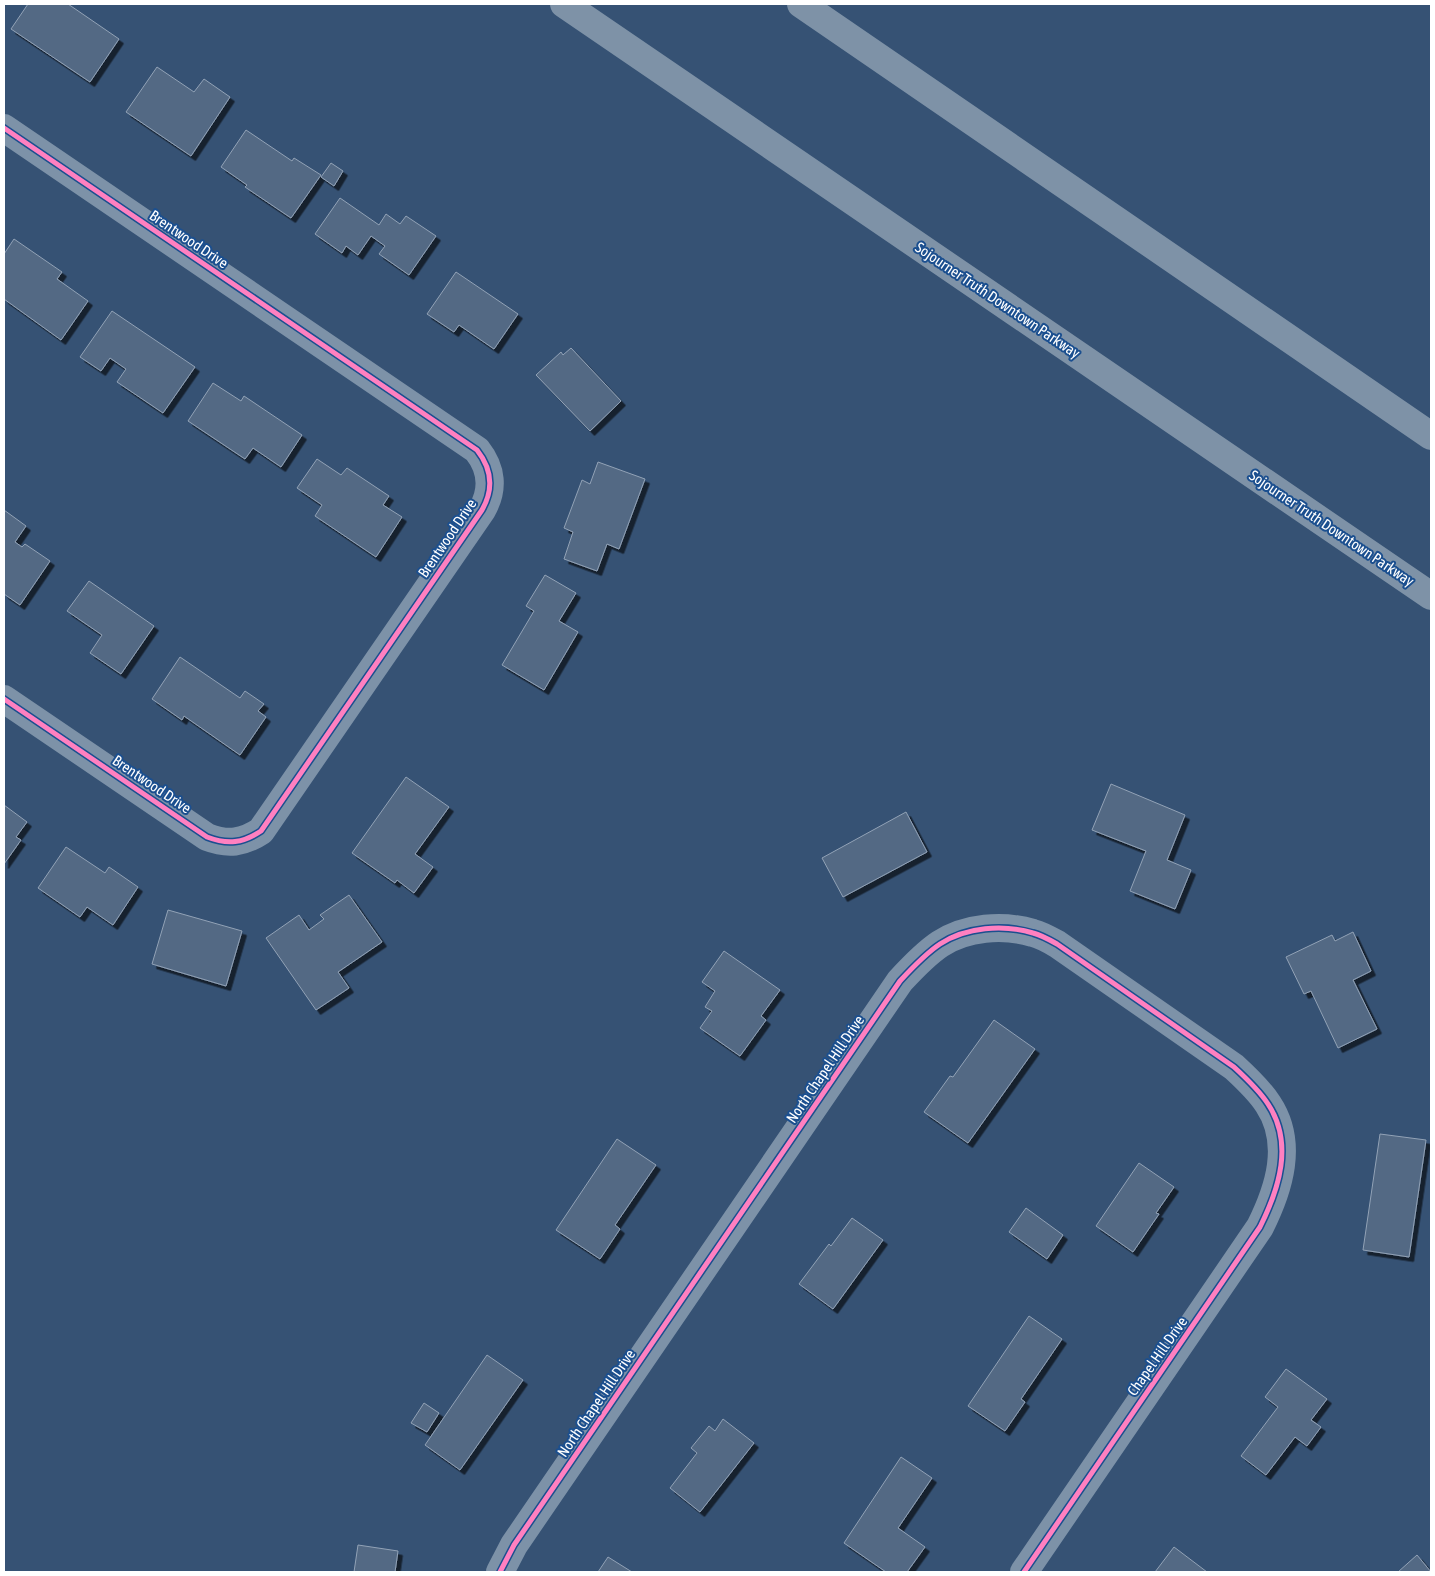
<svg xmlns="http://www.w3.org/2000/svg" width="1435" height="1576" viewBox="0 0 1435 1576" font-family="'Asap Condensed',sans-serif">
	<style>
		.building { fill: #526984; stroke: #92a2b6; filter: url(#shadow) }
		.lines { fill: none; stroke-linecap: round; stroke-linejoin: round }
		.minor { stroke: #7d92a8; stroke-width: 28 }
		.highway { stroke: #7e92a7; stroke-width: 28 }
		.cycleway-casing { stroke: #1b4f8f; stroke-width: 8 }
		.cycleway { stroke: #ff80c0; stroke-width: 5 }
		.labels { text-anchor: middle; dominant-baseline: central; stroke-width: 4; stroke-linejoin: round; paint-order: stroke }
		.street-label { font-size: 15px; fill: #fff; stroke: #1b4f8f }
	</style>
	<defs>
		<filter id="shadow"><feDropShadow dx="4.5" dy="4.5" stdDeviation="0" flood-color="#0009"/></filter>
	</defs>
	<rect width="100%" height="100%" fill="#365274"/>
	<g class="building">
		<polygon points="28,4 68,4 119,39 90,82 11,29"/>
		<polygon points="157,67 194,92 204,79 230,97 191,156 126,112"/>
		<polygon points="246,130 292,161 294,158 321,175 291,218 245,187 247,185 221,167"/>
		<polygon points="331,163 343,171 334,186 321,177"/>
		<polygon points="340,198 379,225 386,214 400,224 406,216 436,236 409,275 379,254 385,246 371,236 358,255 346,246 342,253 315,234"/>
		<polygon points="14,239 62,272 57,279 88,301 61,340 4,299 4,254"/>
		<polygon points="456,272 518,314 494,349 459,325 454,332 427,314"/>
		<polygon points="112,311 195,367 163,413 117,382 126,369 110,358 101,371 80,357"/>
		<polygon points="571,348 621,401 590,431 536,375 561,352 563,355"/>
		<polygon points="213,383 241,401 244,396 302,435 281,467 253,448 245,459 188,421"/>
		<polygon points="317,459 341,475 347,468 389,496 383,505 402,517 376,557 315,516 322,505 297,488"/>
		<polygon points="598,462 645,479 619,549 607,544 597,571 564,559 573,532 564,528 582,480 590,484"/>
		<polygon points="4,510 26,526 15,542 22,547 25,544 50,561 20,605 4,594"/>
		<polygon points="545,575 576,593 559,621 578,632 544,690 502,665 534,611 526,606"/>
		<polygon points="89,581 154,626 121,674 90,653 102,635 67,611"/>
		<polygon points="180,657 240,698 245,691 264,704 258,711 266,717 240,755 184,716 182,720 152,699"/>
		<polygon points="406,777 449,807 415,854 433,867 414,893 397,880 395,883 352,853"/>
		<polygon points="1111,784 1185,815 1167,860 1191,870 1175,909 1130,891 1146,851 1092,830"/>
		<polygon points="4,805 27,822 16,837 21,840 4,864"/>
		<polygon points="906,812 927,852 843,897 822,858"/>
		<polygon points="66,847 105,873 109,867 138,887 113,925 87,907 80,917 38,888"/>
		<polygon points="349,895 382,942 338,972 349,988 316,1010 266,938 299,915 309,930 324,919 320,915"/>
		<polygon points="168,910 242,931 226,986 152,964"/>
		<polygon points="1353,932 1371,971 1353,980 1377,1029 1338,1048 1311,991 1304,994 1286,957 1332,935 1335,941"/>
		<polygon points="724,951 780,990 761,1016 766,1020 740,1056 700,1028 712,1011 705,1007 715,991 702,982"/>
		<polygon points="994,1020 1035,1049 968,1143 924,1112 950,1076 953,1077"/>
		<polygon points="1380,1134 1426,1140 1409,1257 1363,1250"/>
		<polygon points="617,1139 656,1165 615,1225 620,1229 600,1259 556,1230"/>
		<polygon points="1139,1163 1174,1187 1156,1213 1159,1214 1133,1252 1096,1226"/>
		<polygon points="1026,1208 1063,1235 1047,1259 1009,1232"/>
		<polygon points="852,1218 883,1240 833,1309 799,1284 829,1244 831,1246"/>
		<polygon points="1029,1316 1062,1339 1021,1399 1025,1402 1005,1431 968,1406"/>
		<polygon points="487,1355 523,1380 460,1470 425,1445"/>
		<polygon points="1286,1369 1327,1399 1311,1420 1321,1427 1307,1446 1295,1437 1266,1475 1241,1456 1278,1407 1265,1397"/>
		<polygon points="424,1403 439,1413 427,1432 411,1423"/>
		<polygon points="723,1419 754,1443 700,1512 670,1488 697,1453 691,1448 709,1426 715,1431"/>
		<polygon points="901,1457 932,1478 898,1528 925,1547 907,1572 886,1572 844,1543"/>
		<polygon points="358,1545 398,1551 395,1572 354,1572"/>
		<polygon points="1174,1547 1207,1572 1155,1572"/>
		<polygon points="1417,1555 1431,1572 1398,1572"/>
		<polygon points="608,1557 632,1572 598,1572"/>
	</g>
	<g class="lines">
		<g class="minor">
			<path d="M4 128 477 450C492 469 494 489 482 510L261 831C243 843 228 845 207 837L4 699"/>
			<path d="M500 1572 514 1545 900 981C912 968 925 954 940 944 966 927 1003 924 1033 933 1041 935 1050 940 1057 944L1234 1067C1246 1078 1259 1090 1268 1104 1294 1143 1279 1189 1260 1227L1024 1572"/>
		</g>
		<g class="highway">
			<polyline points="564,4 1431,596"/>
			<polyline points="801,4 1431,436"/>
		</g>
		<g class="cycleway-casing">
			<g id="cycleway">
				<path d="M4 128 477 450C492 469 494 489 482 510L261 831C243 843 228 845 207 837L4 699"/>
				<path d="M500 1572 514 1545 900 981C912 968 925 954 940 944 966 927 1003 924 1033 933 1041 935 1050 940 1057 944L1234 1067C1246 1078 1259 1090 1268 1104 1294 1143 1279 1189 1260 1227L1024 1572"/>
			</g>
		</g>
		<use href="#cycleway" class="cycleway"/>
	</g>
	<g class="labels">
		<g class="street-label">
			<text transform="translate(189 239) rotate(34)">Brentwood Drive</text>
			<text transform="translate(998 300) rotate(34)">Sojourner Truth Downtown Parkway</text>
			<text transform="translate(1332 528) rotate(34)">Sojourner Truth Downtown Parkway</text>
			<text transform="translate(447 538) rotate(-56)">Brentwood Drive</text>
			<text transform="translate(152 784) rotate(34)">Brentwood Drive</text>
			<text transform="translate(825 1069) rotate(-56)">North Chapel Hill Drive</text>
			<text transform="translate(1157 1356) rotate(-55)">Chapel Hill Drive</text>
			<text transform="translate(596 1403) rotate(-56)">North Chapel Hill Drive</text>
		</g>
	</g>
	<rect width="1435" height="1576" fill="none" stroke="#ffffff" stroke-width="10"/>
</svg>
